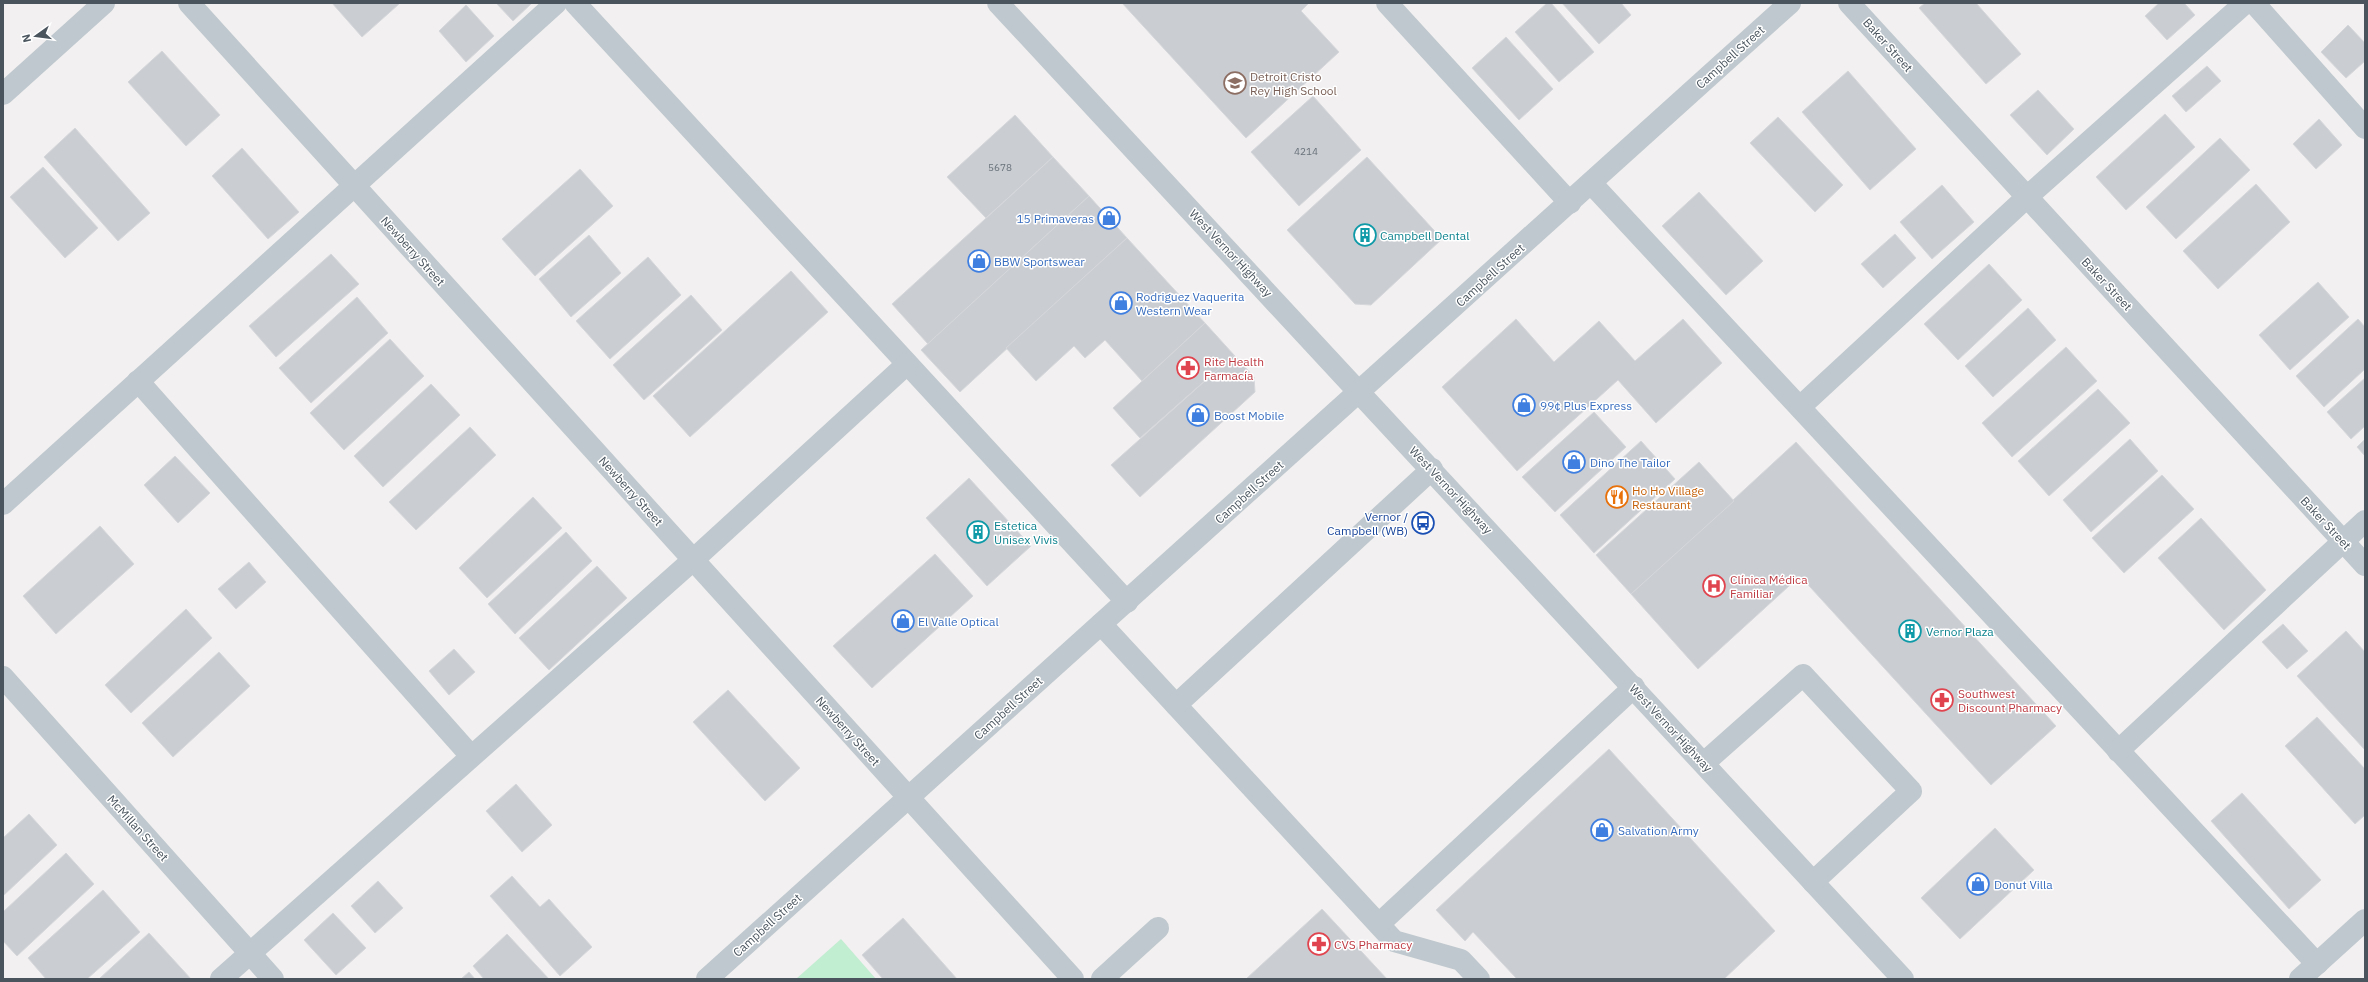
<svg xmlns="http://www.w3.org/2000/svg" width="2368" height="982" viewBox="0 0 2368 982" font-family="'IBM Plex Sans',sans-serif">
	<style>
		.green { fill: #c1edd1 }
		.building { fill: #cacdd2; stroke: #d5d7db }
		.lines { fill: none; stroke-linecap: round; stroke-linejoin: round }
		.minor { stroke: #bfc8ce; stroke-width: 22 }
		.labels { text-anchor: middle; dominant-baseline: central; stroke-width: 3; stroke-linejoin: round; paint-order: stroke }
		.number-label { font-size: 10px; fill: #69727a }
		.street-label { font-size: 12px; fill: #49545d; stroke: #fff }
		.education-label { font-size: 12px; fill: #785e54; stroke: #fff; text-anchor: start }
		.shop-label { font-size: 12px; fill: #366cbe; stroke: #fff; text-anchor: start }
		.culture-label { font-size: 12px; fill: #0d838f; stroke: #fff; text-anchor: start }
		.health-label { font-size: 12px; fill: #be3a42; stroke: #fff; text-anchor: start }
		.food-label { font-size: 12px; fill: #c56008; stroke: #fff; text-anchor: start }
		.transit-label { font-size: 12px; fill: #164399; stroke: #fff; text-anchor: end }
	</style>
	<rect width="100%" height="100%" fill="#f2f0f0"/>
	<polygon class="green" points="841,939 876,979 796,979"/>
	<g class="building">
		<polygon points="332,3 398,3 399,4 362,37"/>
		<polygon points="496,3 532,3 513,21"/>
		<polygon points="1122,3 1309,3 1301,11 1339,52 1246,138"/>
		<polygon points="1547,3 1551,3 1594,52 1559,82 1515,32"/>
		<polygon points="1562,3 1621,3 1631,15 1599,44"/>
		<polygon points="1925,3 1976,3 2021,54 1986,84 1919,8"/>
		<polygon points="2159,3 2184,3 2195,15 2167,40 2145,16"/>
		<polygon points="466,5 494,36 466,62 439,31"/>
		<polygon points="2348,25 2365,43 2365,61 2346,78 2321,52"/>
		<polygon points="1506,37 1553,89 1519,120 1472,68"/>
		<polygon points="162,51 220,115 186,146 128,82"/>
		<polygon points="2207,66 2221,81 2186,112 2172,96"/>
		<polygon points="1848,71 1916,149 1870,190 1802,112"/>
		<polygon points="2038,90 2074,129 2047,155 2010,115"/>
		<polygon points="1313,96 1361,150 1299,206 1251,152"/>
		<polygon points="2165,114 2195,147 2126,210 2096,177"/>
		<polygon points="1015,115 1053,157 986,218 947,177"/>
		<polygon points="1778,117 1843,185 1815,212 1750,143"/>
		<polygon points="2319,119 2342,145 2316,169 2293,144"/>
		<polygon points="75,128 150,213 118,241 44,157"/>
		<polygon points="2220,138 2250,170 2176,239 2146,207"/>
		<polygon points="242,148 299,212 268,239 212,176"/>
		<polygon points="1053,157 1089,196 928,344 892,304"/>
		<polygon points="1367,157 1442,239 1371,305 1355,304 1287,230"/>
		<polygon points="43,167 98,228 65,258 10,197"/>
		<polygon points="580,169 613,206 535,276 502,239"/>
		<polygon points="2256,184 2290,222 2218,289 2183,251"/>
		<polygon points="1942,185 1974,222 1932,259 1900,222"/>
		<polygon points="1699,192 1763,261 1726,295 1662,226"/>
		<polygon points="1089,196 1127,238 960,392 921,350"/>
		<polygon points="1895,234 1916,258 1883,288 1861,264"/>
		<polygon points="589,235 621,273 571,317 539,279"/>
		<polygon points="1127,238 1205,323 1142,381 1105,340 1085,358 1074,346 1036,381 1006,348"/>
		<polygon points="331,254 359,284 276,357 249,326"/>
		<polygon points="648,257 681,295 610,359 576,321"/>
		<polygon points="1989,264 2022,300 1958,360 1924,324"/>
		<polygon points="791,271 828,312 690,437 653,396"/>
		<polygon points="2318,282 2349,317 2290,370 2259,335"/>
		<polygon points="691,295 722,330 644,400 613,365"/>
		<polygon points="357,297 388,333 311,403 279,368"/>
		<polygon points="2028,308 2056,340 1993,397 1965,366"/>
		<polygon points="1516,319 1554,362 1599,321 1635,361 1683,319 1722,363 1656,423 1618,380 1517,471 1442,387"/>
		<polygon points="2358,319 2365,327 2365,369 2324,407 2296,376"/>
		<polygon points="1205,323 1234,355 1140,438 1113,408"/>
		<polygon points="390,339 424,376 344,450 310,413"/>
		<polygon points="2066,347 2097,381 2012,457 1982,423"/>
		<polygon points="1234,355 1254,377 1255,392 1140,497 1111,465"/>
		<polygon points="2365,378 2365,426 2351,439 2327,412"/>
		<polygon points="431,384 460,415 383,487 354,456"/>
		<polygon points="2098,389 2130,423 2049,496 2018,461"/>
		<polygon points="1594,412 1626,447 1555,512 1522,477"/>
		<polygon points="470,427 496,455 416,530 389,502"/>
		<polygon points="2130,439 2158,471 2091,532 2063,500"/>
		<polygon points="2365,439 2365,456 2357,447"/>
		<polygon points="1641,441 1675,479 1594,553 1560,515"/>
		<polygon points="1796,442 2056,726 1991,785 1800,576 1698,669 1631,594"/>
		<polygon points="175,456 210,493 178,523 144,485"/>
		<polygon points="1699,462 1734,501 1631,594 1596,555"/>
		<polygon points="2162,475 2194,509 2124,573 2092,538"/>
		<polygon points="969,478 1031,546 987,586 926,518"/>
		<polygon points="533,497 562,528 487,598 459,568"/>
		<polygon points="2201,518 2266,590 2224,630 2158,558"/>
		<polygon points="100,526 134,564 56,634 23,596"/>
		<polygon points="566,532 592,561 515,634 488,604"/>
		<polygon points="935,554 973,596 872,688 833,646"/>
		<polygon points="249,562 266,582 236,609 218,589"/>
		<polygon points="597,566 627,598 549,670 519,638"/>
		<polygon points="186,609 212,638 131,713 105,685"/>
		<polygon points="2283,624 2308,651 2287,669 2262,642"/>
		<polygon points="2346,631 2365,652 2365,750 2297,676"/>
		<polygon points="454,649 475,672 449,695 429,671"/>
		<polygon points="219,652 250,686 173,757 142,723"/>
		<polygon points="728,690 800,768 765,801 693,722"/>
		<polygon points="2317,717 2365,769 2365,815 2355,824 2285,746"/>
		<polygon points="1609,749 1775,931 1724,979 1517,979 1473,932 1465,941 1436,910"/>
		<polygon points="516,784 552,825 522,852 486,811"/>
		<polygon points="2242,793 2321,880 2289,909 2211,821"/>
		<polygon points="29,814 57,845 3,896 3,838"/>
		<polygon points="1995,828 2034,870 1960,939 1921,898"/>
		<polygon points="66,853 94,884 17,956 3,941 3,912"/>
		<polygon points="512,876 540,907 549,899 592,947 560,976 490,896"/>
		<polygon points="378,881 403,908 375,933 351,906"/>
		<polygon points="103,890 140,932 87,979 46,979 28,958"/>
		<polygon points="1322,909 1387,979 1246,979"/>
		<polygon points="333,913 366,948 336,975 304,940"/>
		<polygon points="903,918 957,979 883,979 862,955"/>
		<polygon points="149,933 191,979 99,979"/>
		<polygon points="507,934 549,979 484,979 473,966"/>
		<polygon points="469,972 475,979 461,979"/>
	</g>
	<g class="lines">
		<g class="minor">
			<polyline points="189,3 1073,979"/>
			<polyline points="575,3 1127,602"/>
			<polyline points="998,3 1903,979"/>
			<polyline points="1387,3 1570,203"/>
			<polyline points="1849,3 2365,565"/>
			<polyline points="2254,3 2365,128"/>
			<polyline points="3,94 104,3"/>
			<polyline points="1591,183 2317,964"/>
			<polyline points="138,381 471,756"/>
			<polyline points="1800,407 2027,197 2245,3"/>
			<polyline points="3,504 556,3"/>
			<polyline points="1101,624 1394,941 1461,960 1479,979"/>
			<polyline points="3,677 273,979"/>
			<polyline points="1176,705 1432,469"/>
			<polyline points="2118,751 2365,521"/>
			<polyline points="1704,763 1803,675 1911,791 1813,882"/>
			<polyline points="1379,924 1634,687"/>
			<polyline points="221,979 693,560 907,364"/>
			<polyline points="707,979 1790,3"/>
			<polyline points="1102,979 1158,928"/>
			<polyline points="2300,979 2365,920"/>
		</g>
	</g>
	<defs>
		<g id="school-ring" transform="scale(1.15)"><circle r="9.5" fill="#fff" stroke="#8d6e63" stroke-width="1.5"/><path d="M0-5L7-2L0 1L-7-2ZM-4 1L0 2.5L4 1V4Q0 6-4 4Z" fill="#8d6e63"/></g>
		<g id="shop-ring" transform="scale(1.15)"><circle r="9.5" fill="#fff" stroke="#3f7fe0" stroke-width="1.5"/><path d="M-5-2.5h2.3a2.7 3.5 0 0 1 5.4 0H5L5.5 6h-11ZM-1.5-2.5h3a1.5 2.3 0 0 0-3 0Z" fill="#3f7fe0"/></g>
		<g id="building-ring" transform="scale(1.15)"><circle r="9.5" fill="#fff" stroke="#0f9aa8" stroke-width="1.5"/><path d="M-4-6H4V6H1V3H-1V6H-4ZM-2.5-4.3h1.7v1.8h-1.7ZM.8-4.3h1.7v1.8H.8ZM-2.5-1h1.7V.8h-1.7ZM.8-1h1.7V.8H.8Z" fill="#0f9aa8"/></g>
		<g id="pharmacy-ring" transform="scale(1.15)"><circle r="9.5" fill="#fff" stroke="#e0444e" stroke-width="1.5"/><path d="M-2-6h4v4h4v4h-4v4h-4v-4h-4v-4h4Z" fill="#e0444e"/></g>
		<g id="restaurant-ring" transform="scale(1.15)"><circle r="9.5" fill="#fff" stroke="#e8710a" stroke-width="1.5"/><path d="M-5-6h1v4h1v-4h1v4h1v-4h1v5L-1.5 .5V6h-2V.5L-5-1ZM5-6V6H3V1.5H1.5Q1.5-4 5-6Z" fill="#e8710a"/></g>
		<g id="bus-ring" transform="scale(1.15)"><circle r="9.5" fill="#fff" stroke="#1a4fb4" stroke-width="1.5"/><path d="M-5-6H5V4H4V6H2V4H-2V6H-4V4H-5ZM-3.5-4V0h7V-4ZM-3.5 1.2v1.5H-2V1.2ZM2 1.2v1.5H3.5V1.2Z" fill="#1a4fb4"/></g>
		<g id="hospital-ring" transform="scale(1.15)"><circle r="9.5" fill="#fff" stroke="#e0444e" stroke-width="1.5"/><path d="M-5-5h3v3.5h4V-5h3V5h-3V1.5h-4V5h-3Z" fill="#e0444e"/></g>
	</defs>
	<g fill-rule="evenodd">
		<use href="#school-ring" x="1235" y="83"/>
		<use href="#shop-ring" x="1109" y="218"/>
		<use href="#building-ring" x="1365" y="235"/>
		<use href="#shop-ring" x="979" y="261"/>
		<use href="#shop-ring" x="1121" y="303"/>
		<use href="#pharmacy-ring" x="1188" y="368"/>
		<use href="#shop-ring" x="1524" y="405"/>
		<use href="#shop-ring" x="1198" y="415"/>
		<use href="#shop-ring" x="1574" y="462"/>
		<use href="#restaurant-ring" x="1617" y="497"/>
		<use href="#bus-ring" x="1423" y="523"/>
		<use href="#building-ring" x="978" y="532"/>
		<use href="#hospital-ring" x="1714" y="586"/>
		<use href="#shop-ring" x="903" y="621"/>
		<use href="#building-ring" x="1910" y="631"/>
		<use href="#pharmacy-ring" x="1942" y="700"/>
		<use href="#shop-ring" x="1602" y="830"/>
		<use href="#shop-ring" x="1978" y="884"/>
		<use href="#pharmacy-ring" x="1319" y="944"/>
	</g>
	<g class="labels">
		<g class="number-label">
			<text x="1306" y="151">4214</text>
			<text x="1000" y="167">5678</text>
		</g>
		<g class="street-label">
			<text transform="translate(1888 45) rotate(48)">Baker Street</text>
			<text transform="translate(1730 57) rotate(-42)">Campbell Street</text>
			<text transform="translate(413 251) rotate(48)">Newberry Street</text>
			<text transform="translate(1231 253) rotate(47)">West Vernor Highway</text>
			<text transform="translate(1490 275) rotate(-42)">Campbell Street</text>
			<text transform="translate(2107 284) rotate(47)">Baker Street</text>
			<text transform="translate(1451 490) rotate(47)">West Vernor Highway</text>
			<text transform="translate(631 491) rotate(48)">Newberry Street</text>
			<text transform="translate(1249 492) rotate(-42)">Campbell Street</text>
			<text transform="translate(2326 523) rotate(47)">Baker Street</text>
			<text transform="translate(1008 708) rotate(-42)">Campbell Street</text>
			<text transform="translate(1671 728) rotate(47)">West Vernor Highway</text>
			<text transform="translate(848 731) rotate(48)">Newberry Street</text>
			<text transform="translate(138 828) rotate(48)">McMillan Street</text>
			<text transform="translate(767 925) rotate(-42)">Campbell Street</text>
		</g>
		<g class="education-label">
			<text x="1250" y="76">Detroit Cristo<tspan x="1250" dy="14">Rey High School</tspan></text>
		</g>
		<g class="shop-label">
			<text x="1094" y="218" text-anchor="end">15 Primaveras</text>
			<text x="994" y="261">BBW Sportswear</text>
			<text x="1136" y="296">Rodriguez Vaquerita<tspan x="1136" dy="14">Western Wear</tspan></text>
			<text x="1540" y="405">99¢ Plus Express</text>
			<text x="1214" y="415">Boost Mobile</text>
			<text x="1590" y="462">Dino The Tailor</text>
			<text x="918" y="621">El Valle Optical</text>
			<text x="1618" y="830">Salvation Army</text>
			<text x="1994" y="884">Donut Villa</text>
		</g>
		<g class="culture-label">
			<text x="1380" y="235">Campbell Dental</text>
			<text x="994" y="525">Estetica<tspan x="994" dy="14">Unisex Vivis</tspan></text>
			<text x="1926" y="631">Vernor Plaza</text>
		</g>
		<g class="health-label">
			<text x="1204" y="361">Rite Health<tspan x="1204" dy="14">Farmacía</tspan></text>
			<text x="1730" y="579">Clínica Médica<tspan x="1730" dy="14">Familiar</tspan></text>
			<text x="1958" y="693">Southwest<tspan x="1958" dy="14">Discount Pharmacy</tspan></text>
			<text x="1334" y="944">CVS Pharmacy</text>
		</g>
		<g class="food-label">
			<text x="1632" y="490">Ho Ho Village<tspan x="1632" dy="14">Restaurant</tspan></text>
		</g>
		<g class="transit-label">
			<text x="1408" y="516">Vernor /<tspan x="1408" dy="14">Campbell (WB)</tspan></text>
		</g>
	</g>
	<rect width="2368" height="982" fill="none" stroke="#49545d" stroke-width="8"/>
	<g transform="translate(36 36) rotate(256)" stroke="#ffffff" stroke-width="3" paint-order="stroke">
	<path d="M0-3L7 15L0 10L-7 15Z" fill="#49545d"/>
	<text y="-6" font-size="11" font-weight="bold" text-anchor="middle" fill="#49545d">N</text>
	</g>
</svg>
